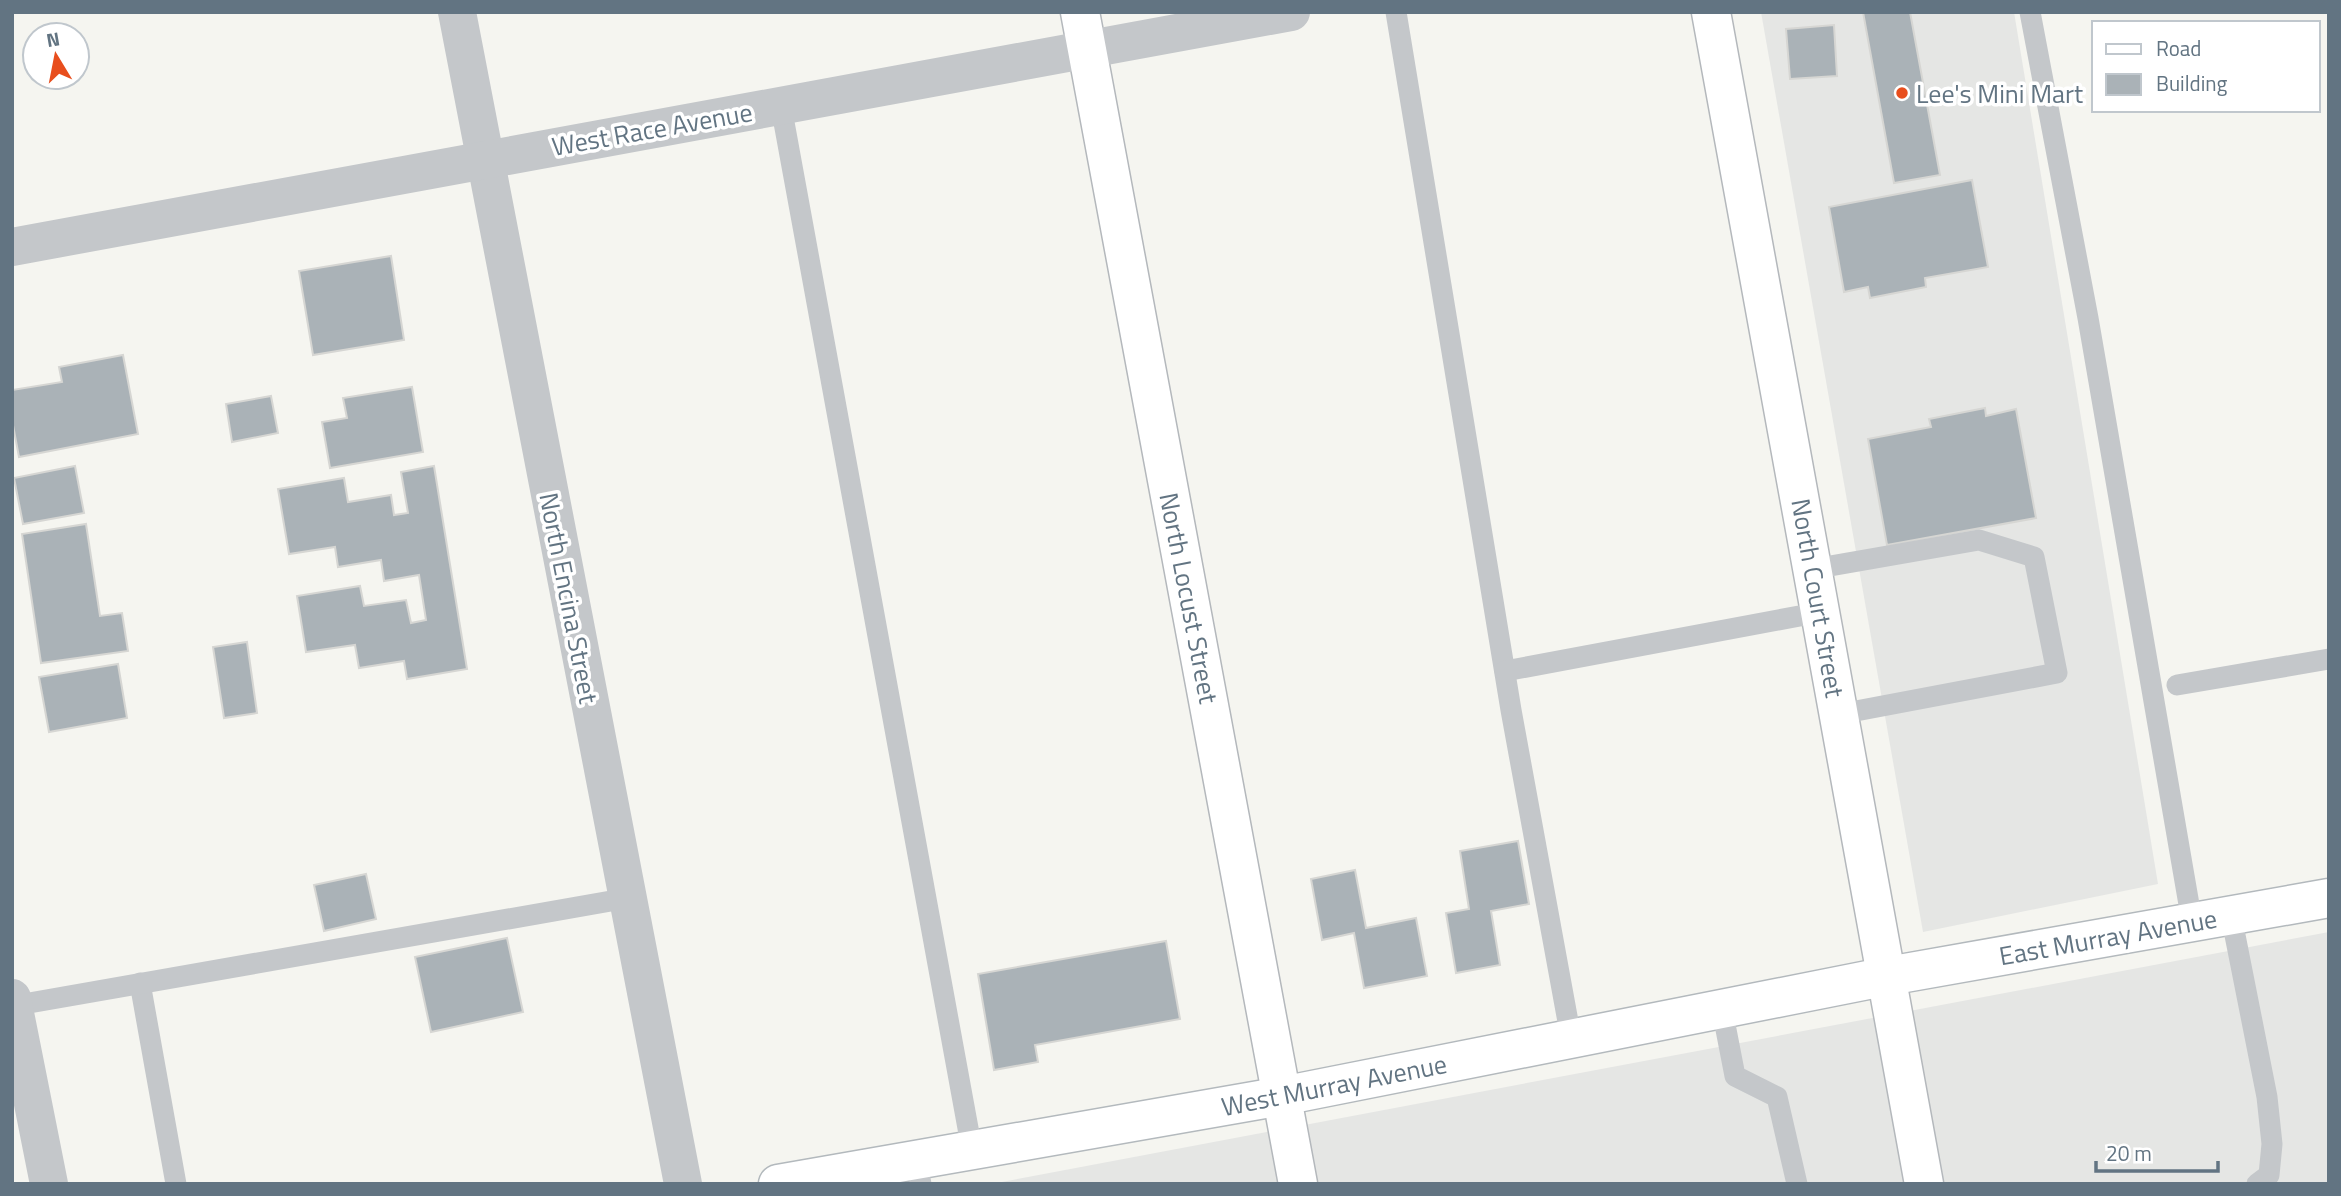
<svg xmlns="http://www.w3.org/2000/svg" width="2341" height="1196" viewBox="0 0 2341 1196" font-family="'Titillium Web',sans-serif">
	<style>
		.built { fill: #e5e6e4 }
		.building { fill: #aab2b7; stroke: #d6d6d3; stroke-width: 2 }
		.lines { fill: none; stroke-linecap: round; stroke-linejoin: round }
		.secondary-casing { stroke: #b3b9bd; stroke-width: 41 }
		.primary-casing { stroke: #b4b8bc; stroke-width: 41 }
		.lane { stroke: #c4c7ca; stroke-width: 21 }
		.street { stroke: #c4c7ca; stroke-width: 38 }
		.secondary { stroke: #fff; stroke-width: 38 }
		.primary { stroke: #fff; stroke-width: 38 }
		.poi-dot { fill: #e84e1d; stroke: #fff; stroke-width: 2.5 }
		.labels { text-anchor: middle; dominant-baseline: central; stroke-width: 7; stroke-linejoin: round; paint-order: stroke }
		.poi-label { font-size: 26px; fill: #627482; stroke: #fff; text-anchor: start }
		.street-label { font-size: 26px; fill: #627482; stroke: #fff }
	</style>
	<rect width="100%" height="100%" fill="#f5f5f0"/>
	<g class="built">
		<polygon points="1761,12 2014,12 2158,884 1923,932"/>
		<polygon points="2329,932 2329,1184 991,1184"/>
	</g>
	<g class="building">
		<polygon points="1863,12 1910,12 1940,175 1894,183"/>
		<polygon points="1834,25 1837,76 1790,79 1786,29"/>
		<polygon points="1972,180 1988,267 1925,278 1926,287 1870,298 1868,287 1844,292 1829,207"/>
		<polygon points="391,256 404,340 313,355 299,271"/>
		<polygon points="123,355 138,434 19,457 12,420 12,390 62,382 59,367"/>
		<polygon points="412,387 423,452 330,468 322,422 347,418 343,398"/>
		<polygon points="271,396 278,433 232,442 226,404"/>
		<polygon points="1985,408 1986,416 2016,409 2036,518 1887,545 1868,439 1931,427 1929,419"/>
		<polygon points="75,466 84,513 23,524 14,478"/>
		<polygon points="434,466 467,669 407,679 404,661 359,668 355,645 306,652 297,596 360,586 364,606 406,600 411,623 426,620 419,575 384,581 381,560 338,567 335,547 289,554 278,489 344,478 348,502 391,495 394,515 408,513 401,472"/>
		<polygon points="86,524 100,616 122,613 128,651 41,663 22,534"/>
		<polygon points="247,642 257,713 224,718 213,647"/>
		<polygon points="118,664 127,718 49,732 39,677"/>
		<polygon points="1518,841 1529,904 1491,911 1500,965 1456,973 1446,913 1469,909 1460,851"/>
		<polygon points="1355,870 1366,928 1416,918 1427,976 1364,988 1354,933 1322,940 1311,879"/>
		<polygon points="366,874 376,919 324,931 314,885"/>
		<polygon points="507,938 523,1012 431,1032 415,957"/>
		<polygon points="1166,941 1180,1019 1035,1045 1038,1062 994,1070 978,974"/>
	</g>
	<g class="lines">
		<g class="secondary-casing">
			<polyline id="secondary" points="778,1184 1282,1096 1888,976 2329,898"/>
		</g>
		<g class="primary-casing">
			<g id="primary">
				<polyline points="1080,12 1298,1184"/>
				<polyline points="1711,12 1924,1184"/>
			</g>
		</g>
		<g class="lane">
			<polyline points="1396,12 1511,710 1571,1038"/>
			<polyline points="2030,12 2088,318 2192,922"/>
			<polyline points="781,106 972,1150"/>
			<polyline points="1813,569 1979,540 2034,557 2057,673 1840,714"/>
			<polyline points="1505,671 1821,612"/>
			<polyline points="2177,685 2329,659"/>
			<polyline points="2231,915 2267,1097 2272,1144 2269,1175 2257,1184"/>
			<polyline points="140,983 176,1184"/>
			<polyline points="12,1006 628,898"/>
			<polyline points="1722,1009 1735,1076 1777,1097 1797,1184"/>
			<polyline points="916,1159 921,1184"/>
		</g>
		<g class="street">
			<polyline points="457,12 683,1184"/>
			<polyline points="12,247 1291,12"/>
			<polyline points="12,998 49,1184"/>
		</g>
		<use href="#secondary" class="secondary"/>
		<use href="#primary" class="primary"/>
	</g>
	<circle class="poi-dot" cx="1902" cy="93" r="7"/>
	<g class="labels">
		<g class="poi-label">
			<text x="1916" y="93">Lee's Mini Mart</text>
		</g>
		<g class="street-label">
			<text transform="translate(652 129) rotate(-10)">West Race Avenue</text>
			<text transform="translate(569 598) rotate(79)">North Encina Street</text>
			<text transform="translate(1189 598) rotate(79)">North Locust Street</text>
			<text transform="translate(1818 598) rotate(80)">North Court Street</text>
			<text transform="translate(2108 937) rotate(-10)">East Murray Avenue</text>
			<text transform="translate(1334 1085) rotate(-11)">West Murray Avenue</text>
		</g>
	</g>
	<rect width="2341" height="1196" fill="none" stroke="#627482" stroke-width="28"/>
	<rect x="2092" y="21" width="228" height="91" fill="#ffffff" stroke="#c0c7cd" stroke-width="2"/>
	<rect x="2106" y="44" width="35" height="10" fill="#ffffff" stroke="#c0c7cd" stroke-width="2"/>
	<text x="2156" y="56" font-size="21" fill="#627482">Road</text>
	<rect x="2106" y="74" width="35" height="21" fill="#aab2b7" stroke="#c0c7cd" stroke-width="2"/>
	<text x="2156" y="91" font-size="21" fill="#627482">Building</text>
	<g transform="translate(56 56) rotate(350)"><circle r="33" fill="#ffffff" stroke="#c0c7cd" stroke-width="2"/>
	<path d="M0-5L12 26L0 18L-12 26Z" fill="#e84e1d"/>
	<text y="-10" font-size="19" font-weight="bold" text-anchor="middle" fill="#627482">N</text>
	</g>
	<path d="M2096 1161v10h122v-10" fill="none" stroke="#627482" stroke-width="3.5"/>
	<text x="2106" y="1161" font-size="21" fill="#627482" stroke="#ffffff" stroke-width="5" paint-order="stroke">20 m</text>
</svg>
